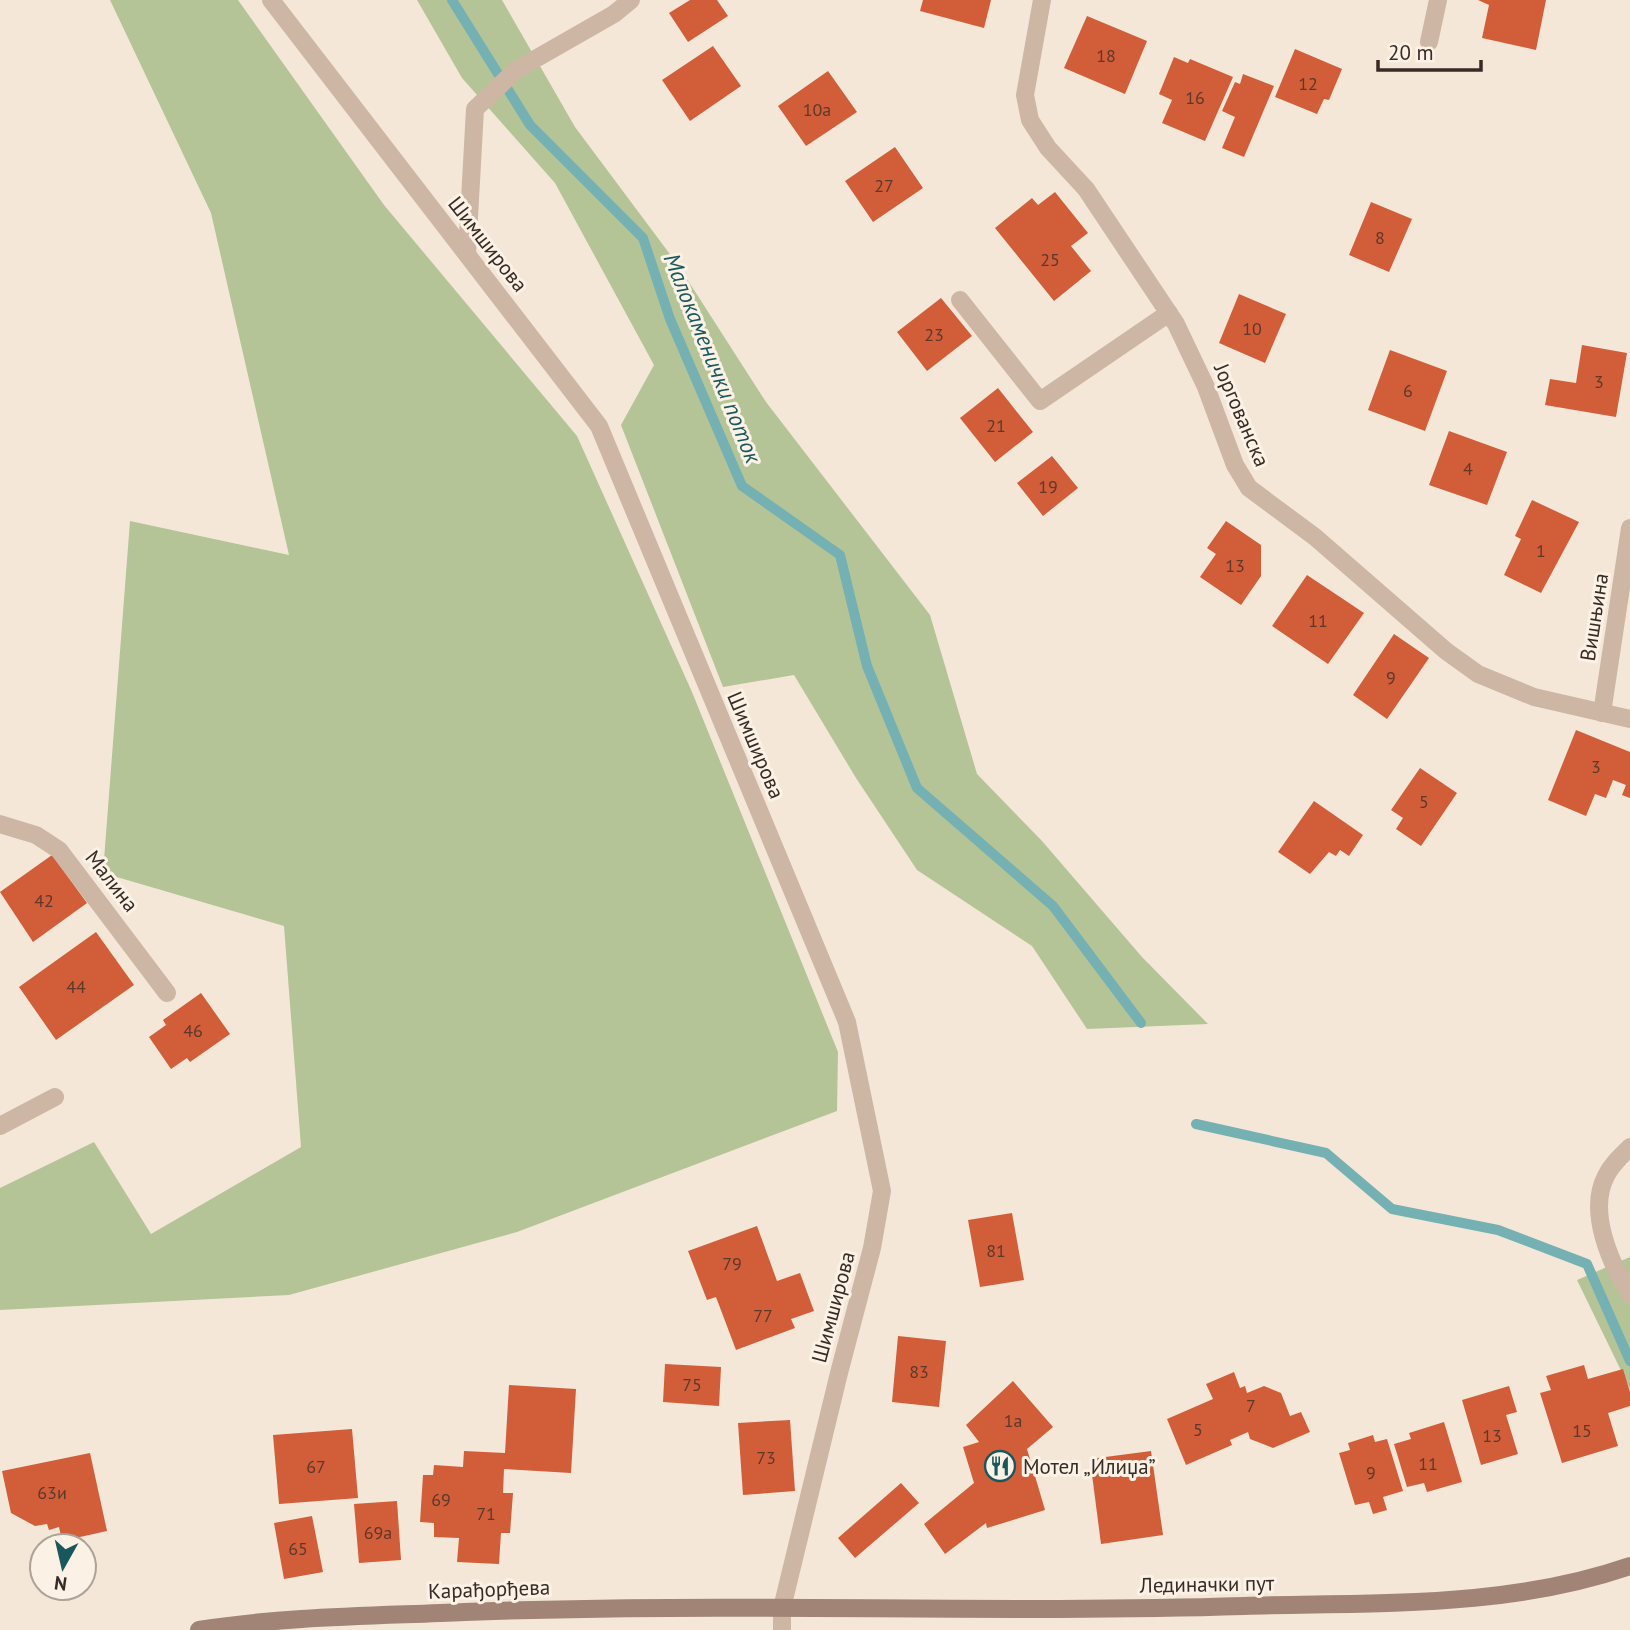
<svg xmlns="http://www.w3.org/2000/svg" width="1630" height="1630" viewBox="0 0 1630 1630" font-family="'PT Sans',sans-serif">
	<style>
		.green { fill: #b5c497 }
		.lines { fill: none; stroke-linecap: round; stroke-linejoin: round }
		.stream { stroke: #75b1b3; stroke-width: 10 }
		.building { fill: #d15d39 }
		.lane { stroke: #cdb6a3; stroke-width: 18 }
		.street { stroke: #cdb6a3; stroke-width: 18 }
		.secondary { stroke: #a18475; stroke-width: 18 }
		.labels { text-anchor: middle; dominant-baseline: central; stroke-width: 6; stroke-linejoin: round; paint-order: stroke }
		.number-label { font-size: 18px; fill: #5e382b }
		.street-label { font-size: 21px; fill: #372b26; stroke: #fbf1e5 }
		.poi-label { font-size: 21px; fill: #372b26; stroke: #fbf1e5; text-anchor: start }
		.water-label { font-size: 23px; font-style: italic; fill: #18585d; stroke: #fbf1e5 }
	</style>
	<rect width="100%" height="100%" fill="#f4e7d8"/>
	<g class="green">
		<polygon points="110,0 238,0 384,205 577,436 692,692 838,1052 837,1111 517,1232 289,1295 0,1310 0,1188 94,1142 151,1234 301,1147 284,926 103,873 130,521 289,555 211,213"/>
		<polygon points="417,0 502,0 575,127 678,265 766,402 930,615 977,774 1042,841 1142,957 1208,1024 1087,1029 1032,946 917,870 856,778 794,675 723,687 621,425 654,365 555,183 462,78"/>
		<polygon points="1630,1257 1630,1389 1577,1280"/>
	</g>
	<g class="lines">
		<g class="stream">
			<polyline points="452,0 530,125 643,238 670,319 742,486 840,555 867,666 917,788 1053,906 1141,1023"/>
			<polyline points="1196,1124 1326,1153 1392,1209 1498,1230 1587,1264 1630,1361"/>
		</g>
	</g>
	<g class="building">
		<polygon points="690,0 717,0 728,16 688,42 669,13"/>
		<polygon points="923,0 991,0 984,28 920,11"/>
		<polygon points="1478,0 1546,0 1536,50 1482,38 1489,5"/>
		<polygon points="1087,16 1147,41 1125,94 1064,68"/>
		<polygon points="713,46 741,86 690,121 662,80"/>
		<polygon points="1295,49 1342,69 1329,100 1324,99 1317,114 1275,97"/>
		<polygon points="1174,57 1188,63 1190,59 1233,77 1205,141 1162,123 1172,100 1159,94"/>
		<polygon points="828,71 857,112 806,146 778,106"/>
		<polygon points="1243,74 1274,86 1244,157 1222,148 1235,117 1222,111 1235,82 1240,84"/>
		<polygon points="895,147 923,188 873,222 845,181"/>
		<polygon points="1055,192 1088,233 1071,246 1091,271 1054,301 995,228 1032,198 1038,205"/>
		<polygon points="1371,202 1412,219 1389,272 1349,255"/>
		<polygon points="1239,294 1286,314 1265,363 1219,343"/>
		<polygon points="941,298 972,336 927,371 897,332"/>
		<polygon points="1582,345 1627,353 1616,417 1545,405 1550,379 1576,383"/>
		<polygon points="1390,350 1447,371 1425,431 1368,410"/>
		<polygon points="998,388 1033,432 995,462 960,418"/>
		<polygon points="1449,431 1507,452 1487,505 1429,485"/>
		<polygon points="1052,456 1078,488 1043,516 1017,483"/>
		<polygon points="1532,500 1579,522 1541,593 1504,575 1521,539 1515,536"/>
		<polygon points="1226,521 1261,545 1261,576 1241,605 1200,577 1216,554 1207,548"/>
		<polygon points="1307,575 1364,613 1328,664 1272,626"/>
		<polygon points="1394,634 1429,658 1387,719 1353,695"/>
		<polygon points="1576,730 1630,752 1630,798 1622,795 1626,785 1613,780 1606,798 1595,794 1586,816 1548,800"/>
		<polygon points="1420,768 1457,793 1421,846 1396,829 1403,818 1391,810"/>
		<polygon points="1314,801 1363,835 1349,856 1340,850 1336,856 1329,852 1310,874 1278,852"/>
		<polygon points="52,855 87,903 33,942 0,892"/>
		<polygon points="96,932 134,985 56,1040 19,987"/>
		<polygon points="201,993 230,1034 190,1062 187,1058 171,1069 149,1037 166,1025 163,1020"/>
		<polygon points="1012,1213 1024,1280 980,1287 968,1220"/>
		<polygon points="757,1226 777,1281 800,1273 814,1311 791,1319 795,1328 736,1350 716,1297 707,1300 688,1251"/>
		<polygon points="898,1336 946,1341 939,1407 892,1402"/>
		<polygon points="665,1364 721,1367 719,1406 663,1402"/>
		<polygon points="1584,1365 1588,1379 1623,1369 1630,1392 1630,1406 1608,1413 1618,1446 1562,1463 1540,1393 1551,1390 1546,1376"/>
		<polygon points="1234,1372 1240,1388 1245,1386 1247,1393 1264,1386 1281,1393 1290,1416 1301,1412 1310,1432 1273,1448 1250,1439 1248,1432 1230,1440 1232,1445 1186,1465 1167,1419 1213,1399 1206,1384"/>
		<polygon points="1013,1381 1053,1427 1027,1449 1045,1510 987,1528 986,1523 945,1554 924,1524 974,1483 963,1447 979,1442 966,1425"/>
		<polygon points="509,1385 576,1389 571,1473 504,1469 503,1493 513,1493 510,1533 501,1533 499,1564 457,1562 459,1538 434,1537 434,1523 420,1522 423,1475 433,1475 434,1465 463,1467 464,1451 505,1453"/>
		<polygon points="1509,1386 1517,1412 1506,1415 1518,1454 1481,1465 1462,1400"/>
		<polygon points="790,1420 795,1491 743,1495 738,1423"/>
		<polygon points="1444,1422 1462,1482 1427,1492 1424,1483 1407,1487 1394,1444 1411,1439 1409,1433"/>
		<polygon points="352,1429 358,1498 279,1504 273,1435"/>
		<polygon points="1373,1435 1375,1442 1387,1439 1403,1491 1383,1497 1387,1510 1373,1514 1369,1502 1355,1505 1339,1453 1350,1450 1348,1443"/>
		<polygon points="1151,1451 1163,1535 1101,1544 1090,1459"/>
		<polygon points="90,1453 107,1531 62,1541 59,1527 49,1530 47,1524 35,1526 11,1513 2,1471"/>
		<polygon points="901,1483 919,1503 855,1558 838,1538"/>
		<polygon points="397,1501 401,1560 359,1563 354,1504"/>
		<polygon points="312,1516 323,1572 284,1579 274,1523"/>
	</g>
	<g class="lines">
		<g class="lane">
			<polyline points="0,1126 55,1097"/>
			<polyline points="782,1630 782,1608"/>
		</g>
		<g class="street">
			<polyline points="271,0 599,426 847,1022 882,1191 872,1248 839,1373 782,1608"/>
			<polyline points="1042,0 1025,95 1030,120 1048,148 1086,189 1176,324 1206,387 1235,465 1249,488 1315,537 1446,651 1478,674 1534,697 1630,719"/>
			<polyline points="1429,42 1438,0"/>
			<polyline points="467,254 475,109 516,70 614,14 631,0"/>
			<polyline points="960,300 1040,401 1169,313"/>
			<polyline points="1602,713 1630,528"/>
			<polyline points="0,824 36,835 59,850 167,993"/>
			<path d="M1630 1147C1621 1156 1611 1165 1606 1176 1587 1212 1611 1264 1630 1295"/>
		</g>
		<path class="secondary" d="M199 1630C286 1616 377 1616 465 1612 725 1602 985 1614 1244 1606 1374 1602 1506 1609 1630 1566"/>
	</g>
	<defs>
		<g id="restaurant-ring" transform="scale(1.575)"><circle r="9.5" fill="#fbf1e5" stroke="#18585d" stroke-width="1.5"/><path d="M-5-6h1v4h1v-4h1v4h1v-4h1v5L-1.5 .5V6h-2V.5L-5-1ZM5-6V6H3V1.5H1.5Q1.5-4 5-6Z" fill="#18585d"/></g>
	</defs>
	<g fill-rule="evenodd">
		<use href="#restaurant-ring" x="1000" y="1466"/>
	</g>
	<g class="labels">
		<g class="number-label">
			<text x="1106" y="55">18</text>
			<text x="1308" y="83">12</text>
			<text x="1195" y="97">16</text>
			<text x="817" y="109">10a</text>
			<text x="884" y="185">27</text>
			<text x="1380" y="237">8</text>
			<text x="1050" y="259">25</text>
			<text x="1252" y="328">10</text>
			<text x="934" y="334">23</text>
			<text x="1599" y="381">3</text>
			<text x="1408" y="390">6</text>
			<text x="996" y="425">21</text>
			<text x="1468" y="468">4</text>
			<text x="1048" y="486">19</text>
			<text x="1541" y="550">1</text>
			<text x="1235" y="565">13</text>
			<text x="1318" y="620">11</text>
			<text x="1391" y="677">9</text>
			<text x="1596" y="766">3</text>
			<text x="1424" y="801">5</text>
			<text x="44" y="900">42</text>
			<text x="76" y="986">44</text>
			<text x="193" y="1030">46</text>
			<text x="996" y="1250">81</text>
			<text x="732" y="1263">79</text>
			<text x="763" y="1315">77</text>
			<text x="919" y="1371">83</text>
			<text x="692" y="1384">75</text>
			<text x="1251" y="1405">7</text>
			<text x="1013" y="1420">1a</text>
			<text x="1198" y="1429">5</text>
			<text x="1582" y="1430">15</text>
			<text x="1492" y="1435">13</text>
			<text x="766" y="1457">73</text>
			<text x="1428" y="1463">11</text>
			<text x="316" y="1466">67</text>
			<text x="1371" y="1472">9</text>
			<text x="52" y="1492">63и</text>
			<text x="441" y="1499">69</text>
			<text x="486" y="1513">71</text>
			<text x="378" y="1532">69a</text>
			<text x="298" y="1548">65</text>
		</g>
		<g class="street-label">
			<text transform="translate(488 244) rotate(52)">Шимширова</text>
			<text transform="translate(1242 415) rotate(67)">Јоргованска</text>
			<text transform="translate(1594 617) rotate(-81)">Вишњина</text>
			<text transform="translate(756 745) rotate(67)">Шимширова</text>
			<text transform="translate(112 881) rotate(52)">Малина</text>
			<text transform="translate(833 1307) rotate(-75)">Шимширова</text>
			<text transform="translate(1207 1584) rotate(-1)">Лединачки пут</text>
			<text transform="translate(489 1589) rotate(-2)">Карађорђева</text>
		</g>
		<g class="poi-label">
			<text x="1023" y="1466">Мотел „Илиџа”</text>
		</g>
		<g class="water-label">
			<text transform="translate(713 358) rotate(68)">Малокаменички поток</text>
		</g>
	</g>
	<g transform="translate(63 1567) rotate(188)"><circle r="33" fill="#fbf1e5" stroke="#ada299" stroke-width="2"/>
	<path d="M0-5L12 26L0 18L-12 26Z" fill="#18585d"/>
	<text y="-10" font-size="19" font-weight="bold" text-anchor="middle" fill="#372b26">N</text>
	</g>
	<path d="M1378 60v10h103v-10" fill="none" stroke="#372b26" stroke-width="3.5"/>
	<text x="1388" y="60" font-size="21" fill="#372b26" stroke="#fbf1e5" stroke-width="5" paint-order="stroke">20 m</text>
</svg>
